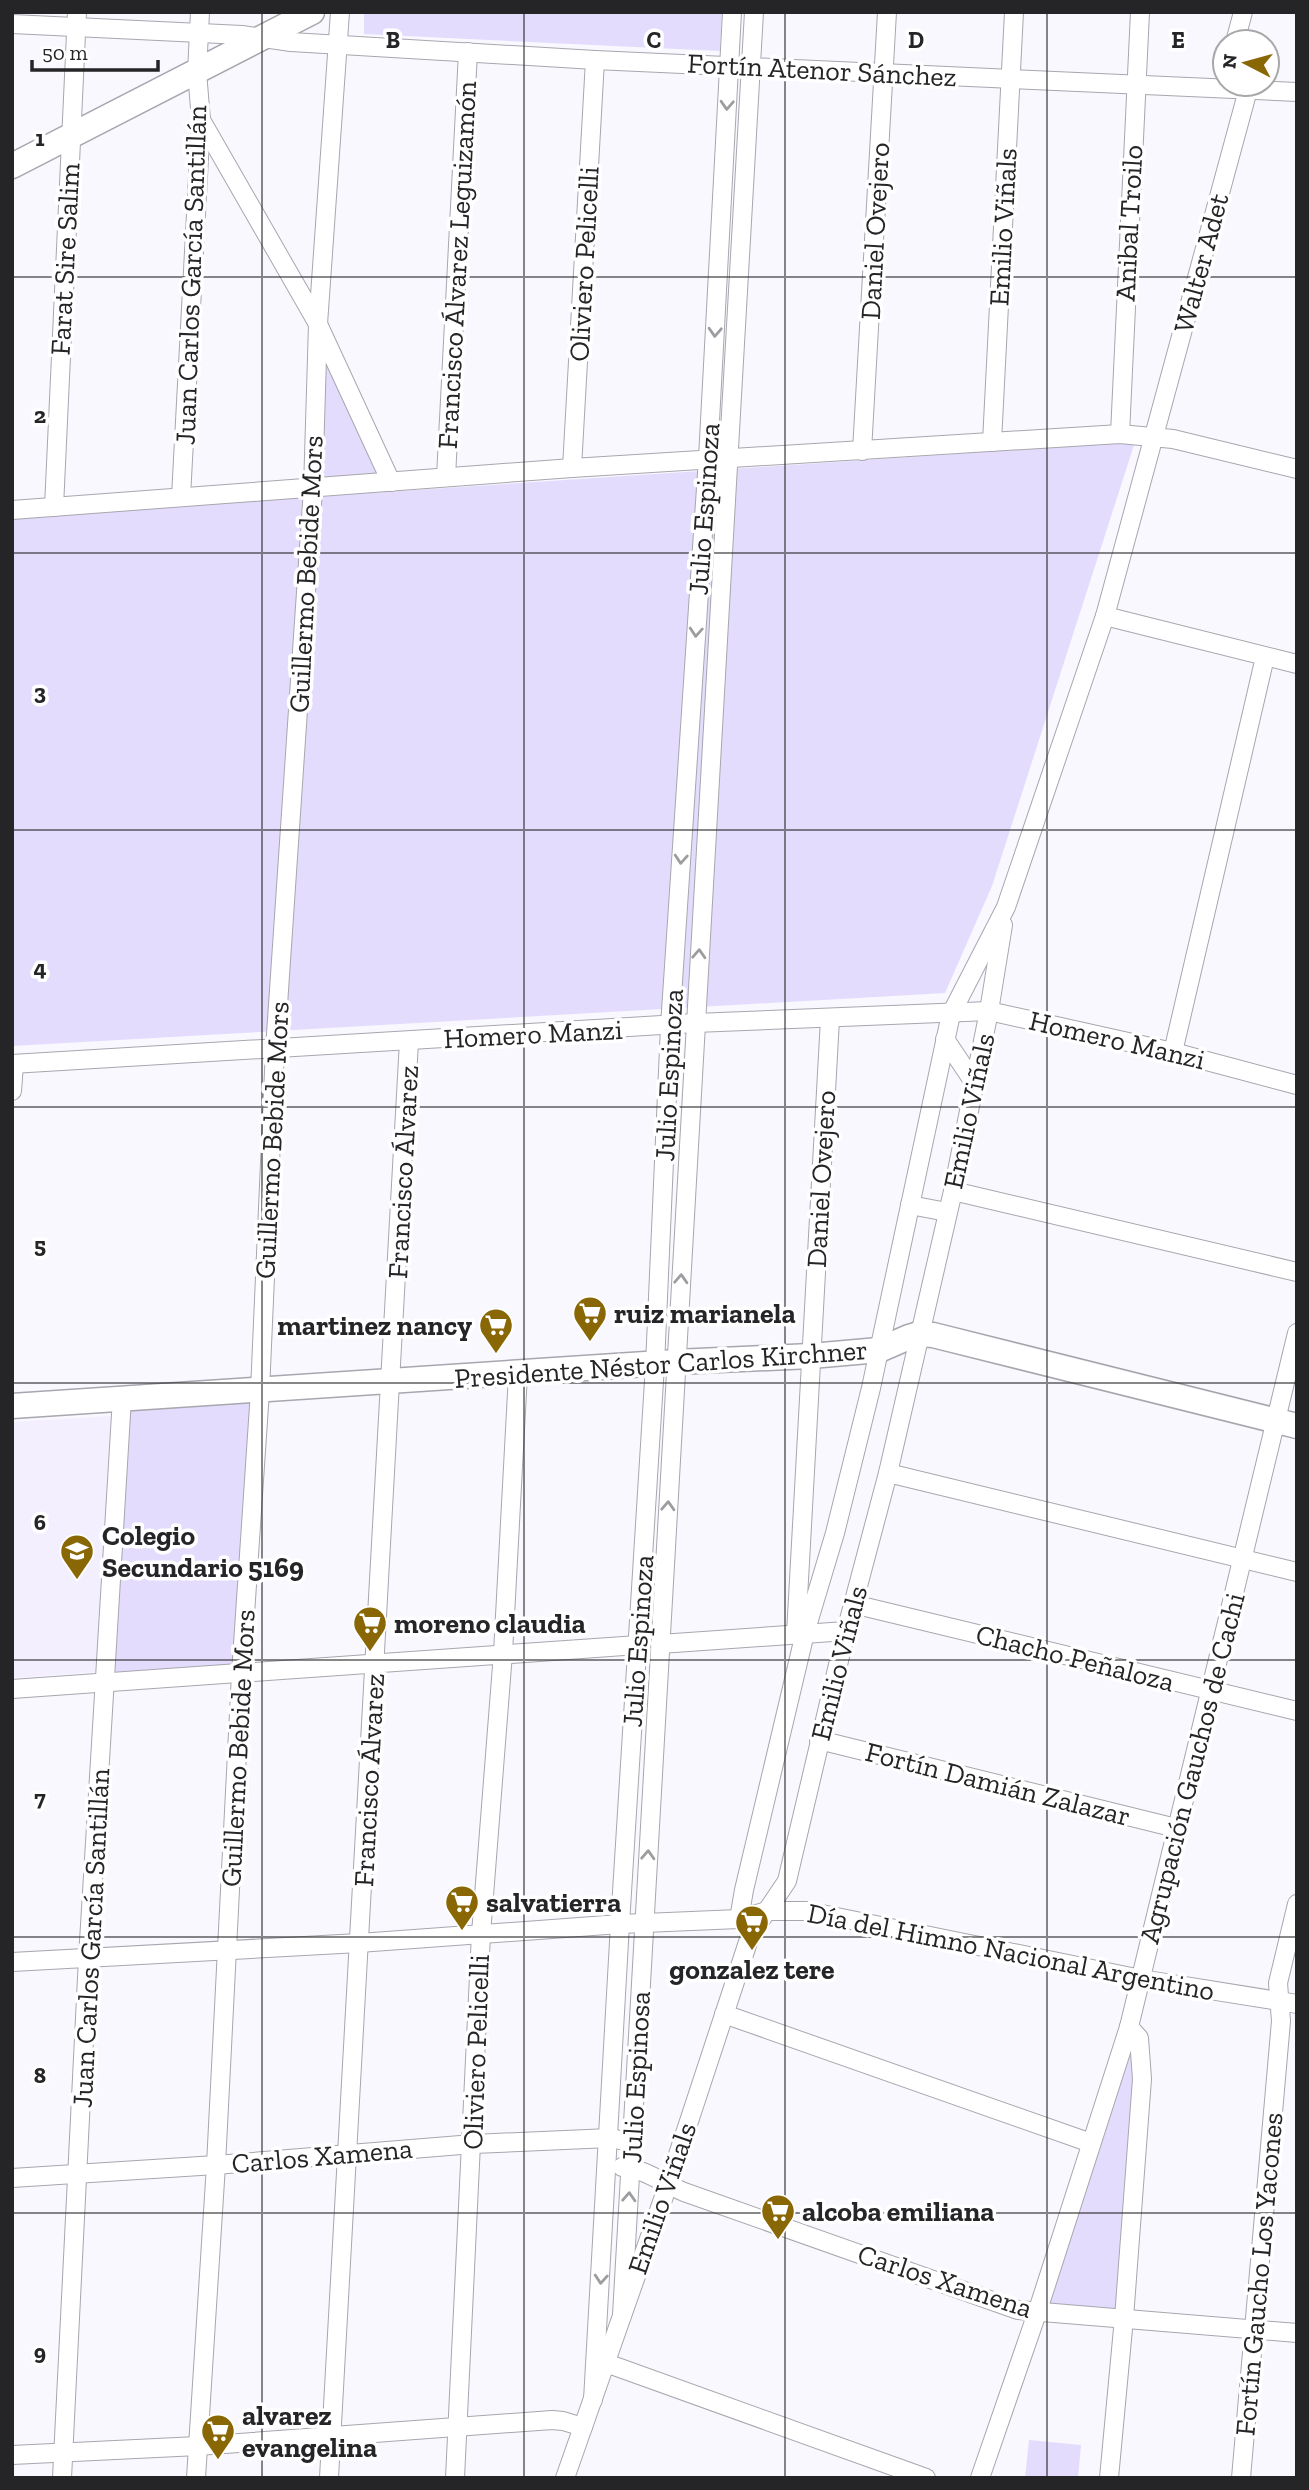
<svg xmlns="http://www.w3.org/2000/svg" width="1309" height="2490" viewBox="0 0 1309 2490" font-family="'Zilla Slab',serif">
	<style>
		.built { fill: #f3efff }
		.green { fill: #e4dcfd }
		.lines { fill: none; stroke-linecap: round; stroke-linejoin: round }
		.street-casing { stroke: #a8a6ae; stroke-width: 20 }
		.secondary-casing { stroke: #a8a6ae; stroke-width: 27 }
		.street { stroke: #fff; stroke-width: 18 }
		.secondary { stroke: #fff; stroke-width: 24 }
		.oneway { stroke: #9d9c9e }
		.grid { fill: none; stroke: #252427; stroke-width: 2; stroke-opacity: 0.55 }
		.labels { text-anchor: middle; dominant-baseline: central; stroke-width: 7; stroke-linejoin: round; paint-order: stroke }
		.street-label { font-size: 28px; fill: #252427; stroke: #fff }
		.poi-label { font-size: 28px; font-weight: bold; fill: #252427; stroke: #fff; text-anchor: start }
		.grid-label { font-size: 23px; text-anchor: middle; font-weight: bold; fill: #252427; stroke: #fff; stroke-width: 7; stroke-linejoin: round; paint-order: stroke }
	</style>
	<rect width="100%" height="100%" fill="#f9f8fe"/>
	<polygon class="built" points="111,1416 97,1672 12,1678 12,1422"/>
	<g class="green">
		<polygon points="364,12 722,12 720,51 364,34"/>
		<polygon points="323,343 387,477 317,484"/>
		<polygon points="1135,442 992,886 945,993 12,1046 12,517"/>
		<polygon points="254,1398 236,1667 114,1673 126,1405"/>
		<polygon points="1129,2027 1141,2052 1124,2318 1037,2313"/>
		<polygon points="1029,2440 1081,2445 1078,2478 1025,2478"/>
	</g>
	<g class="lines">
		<g class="street-casing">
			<g id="street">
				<polyline points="12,24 242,35 291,42 595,60 1297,92"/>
				<polyline points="1235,42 1243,12"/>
				<polyline points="201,120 318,324 391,482"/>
				<polyline points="1120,434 1140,12"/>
				<polyline points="992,442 1014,12"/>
				<polyline points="862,451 887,12"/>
				<polyline points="572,468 595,60"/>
				<polyline points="446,477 468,52"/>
				<polyline points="181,497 201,120 197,72 200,12"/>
				<polyline points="54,507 77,12"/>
				<polyline points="12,510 572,468 1120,434 1173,439 1297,469"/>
				<polyline points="1105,616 1297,664"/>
				<polyline points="945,1039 975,1084"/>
				<polyline points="1173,1052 1265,657"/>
				<polyline points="12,1064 695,1023 989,1011 1173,1052 1297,1085"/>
				<polyline points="12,1091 14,1064"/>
				<polyline points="953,1191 1297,1272"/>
				<polyline points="910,1205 947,1212"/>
				<polyline points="888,1473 1297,1572"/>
				<polyline points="853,1604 1297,1711"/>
				<polyline points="796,1634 830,1019"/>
				<polyline points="660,1644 846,1631"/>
				<polyline points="12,1689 638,1645"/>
				<polyline points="819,1740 1176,1828"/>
				<polyline points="739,1919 744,1890 805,1633 835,1533 871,1388 951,1014 1006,907 1105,616 1248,90"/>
				<polyline points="12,1962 359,1943 620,1924 739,1919 767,1911 807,1911 1141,1979 1297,2004"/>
				<polyline points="724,2014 1091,2143"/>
				<path d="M622 2167C646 2169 662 2183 684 2192L1018 2310 1297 2333"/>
				<polyline points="12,2178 216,2165 473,2144 610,2138 620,2140"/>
				<polyline points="622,2315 754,12"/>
				<polyline points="606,2363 926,2478"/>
				<polyline points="593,2400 620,1924 655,1365 670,1026 708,458 732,12"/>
				<polyline points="12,2455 198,2446 552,2420 563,2421 583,2427"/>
				<polyline points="62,2478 88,1958 122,1398"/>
				<polyline points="196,2478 216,2165 241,1674 260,1391 275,1049 313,489 318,324 340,12"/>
				<polyline points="329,2478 409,1041"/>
				<polyline points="455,2478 481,1934 503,1653 518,1374"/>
				<polyline points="565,2478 668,2185 750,1936 787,1881 846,1631 888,1473 953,1191 989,1011 1003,925"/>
				<polyline points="980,2478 1037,2313 1129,2027 1297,1333"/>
				<polyline points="1109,2478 1124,2318 1142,2079 1139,2038 1129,2027"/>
				<polyline points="1241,2478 1281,2021 1278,1983 1297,1904"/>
			</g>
		</g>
		<g class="secondary-casing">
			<g id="secondary">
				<polyline points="12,166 312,12"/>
				<polyline points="12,1406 676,1362 811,1356 879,1350 909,1337 919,1334 933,1335 1297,1426"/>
			</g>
		</g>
		<use href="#street" class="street"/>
		<use href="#secondary" class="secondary"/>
	</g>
	<defs><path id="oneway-chevron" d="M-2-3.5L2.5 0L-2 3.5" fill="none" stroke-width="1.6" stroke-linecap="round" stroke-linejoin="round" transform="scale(1.75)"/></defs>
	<g class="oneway">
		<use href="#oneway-chevron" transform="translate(727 105) rotate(93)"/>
		<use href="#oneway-chevron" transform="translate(715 332) rotate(93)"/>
		<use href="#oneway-chevron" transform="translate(696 632) rotate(94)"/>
		<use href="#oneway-chevron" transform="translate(681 859) rotate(94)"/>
		<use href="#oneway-chevron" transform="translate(699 954) rotate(-87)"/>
		<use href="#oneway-chevron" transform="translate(681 1279) rotate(-87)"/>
		<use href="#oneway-chevron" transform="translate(668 1506) rotate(-87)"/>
		<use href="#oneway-chevron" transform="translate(648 1855) rotate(-87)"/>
		<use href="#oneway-chevron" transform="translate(629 2197) rotate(-87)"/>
		<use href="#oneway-chevron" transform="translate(601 2279) rotate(94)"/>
	</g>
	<path class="grid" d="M262 12V2478M524 12V2478M785 12V2478M1047 12V2478M12 277H1297M12 553H1297M12 830H1297M12 1107H1297M12 1383H1297M12 1660H1297M12 1937H1297M12 2213H1297"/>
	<defs>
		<g id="supermarket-pin" transform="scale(1.75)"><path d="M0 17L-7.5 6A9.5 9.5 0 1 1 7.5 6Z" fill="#886704" stroke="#fff"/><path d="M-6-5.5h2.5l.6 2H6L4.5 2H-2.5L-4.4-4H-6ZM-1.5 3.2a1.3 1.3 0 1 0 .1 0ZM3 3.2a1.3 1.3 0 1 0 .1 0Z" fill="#fff"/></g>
		<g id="school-pin" transform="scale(1.75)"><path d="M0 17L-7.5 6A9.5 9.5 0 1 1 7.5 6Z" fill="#886704" stroke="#fff"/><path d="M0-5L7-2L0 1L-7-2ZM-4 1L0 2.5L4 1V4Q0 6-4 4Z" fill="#fff"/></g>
	</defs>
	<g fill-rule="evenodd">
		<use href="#supermarket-pin" x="590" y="1313"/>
		<use href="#supermarket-pin" x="496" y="1325"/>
		<use href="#school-pin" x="77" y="1551"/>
		<use href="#supermarket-pin" x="370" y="1623"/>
		<use href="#supermarket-pin" x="462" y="1902"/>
		<use href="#supermarket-pin" x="752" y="1922"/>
		<use href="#supermarket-pin" x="778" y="2211"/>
		<use href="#supermarket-pin" x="218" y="2431"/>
	</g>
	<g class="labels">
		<g class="street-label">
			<text transform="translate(822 70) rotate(3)">Fortín Atenor Sánchez</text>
			<text transform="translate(1129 223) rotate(-87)">Anibal Troilo</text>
			<text transform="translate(1003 227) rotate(-87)">Emilio Viñals</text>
			<text transform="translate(875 231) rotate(-87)">Daniel Ovejero</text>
			<text transform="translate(65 259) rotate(-87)">Farat Sire Salim</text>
			<text transform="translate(1201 263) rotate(-75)">Walter Adet</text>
			<text transform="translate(584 264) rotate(-87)">Oliviero Pelicelli</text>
			<text transform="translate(457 265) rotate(-87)">Francisco Álvarez Leguizamón</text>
			<text transform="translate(191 275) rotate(-88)">Juan Carlos García Santillán</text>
			<text transform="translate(704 509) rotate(-86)">Julio Espinoza</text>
			<text transform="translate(306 574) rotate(-87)">Guillermo Bebide Mors</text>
			<text transform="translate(533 1034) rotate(-3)">Homero Manzi</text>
			<text transform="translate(1117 1040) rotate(13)">Homero Manzi</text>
			<text transform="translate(669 1075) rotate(-87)">Julio Espinoza</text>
			<text transform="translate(969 1111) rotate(-78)">Emilio Viñals</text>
			<text transform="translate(272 1140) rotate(-87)">Guillermo Bebide Mors</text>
			<text transform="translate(403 1172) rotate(-87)">Francisco Álvarez</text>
			<text transform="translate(821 1179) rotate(-87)">Daniel Ovejero</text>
			<text transform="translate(661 1364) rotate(-4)">Presidente Néstor Carlos Kirchner</text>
			<text transform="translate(638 1641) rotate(-86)">Julio Espinoza</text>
			<text transform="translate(1075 1658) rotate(14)">Chacho Peñaloza</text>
			<text transform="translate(839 1663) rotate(-76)">Emilio Viñals</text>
			<text transform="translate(238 1748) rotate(-87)">Guillermo Bebide Mors</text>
			<text transform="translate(1192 1768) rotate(-76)">Agrupación Gauchos de Cachi</text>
			<text transform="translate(369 1780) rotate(-87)">Francisco Álvarez</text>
			<text transform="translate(998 1784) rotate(14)">Fortín Damián Zalazar</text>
			<text transform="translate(91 1938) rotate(-87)">Juan Carlos García Santillán</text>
			<text transform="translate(1011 1952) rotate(11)">Día del Himno Nacional Argentino</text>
			<text transform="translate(476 2052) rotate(-88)">Oliviero Pelicelli</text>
			<text transform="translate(636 2077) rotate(-87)">Julio Espinosa</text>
			<text transform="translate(322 2156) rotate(-5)">Carlos Xamena</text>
			<text transform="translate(662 2198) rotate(-71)">Emilio Viñals</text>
			<text transform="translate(1259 2274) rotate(-85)">Fortín Gaucho Los Yacones</text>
			<text transform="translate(945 2281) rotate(18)">Carlos Xamena</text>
		</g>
		<g class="poi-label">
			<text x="614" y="1313">ruiz marianela</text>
			<text x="472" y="1325" text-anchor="end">martinez nancy</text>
			<text x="102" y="1535">Colegio<tspan x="102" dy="32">Secundario 5169</tspan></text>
			<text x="394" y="1623">moreno claudia</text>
			<text x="486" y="1902">salvatierra</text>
			<text x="752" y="1969" text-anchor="middle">gonzalez tere</text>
			<text x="802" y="2211">alcoba emiliana</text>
			<text x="242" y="2415">alvarez<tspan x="242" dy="32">evangelina</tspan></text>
		</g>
	</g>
	<g class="grid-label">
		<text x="393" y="48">B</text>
		<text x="654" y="48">C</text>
		<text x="916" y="48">D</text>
		<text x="1178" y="48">E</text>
		<text x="40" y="146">1</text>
		<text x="40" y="423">2</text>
		<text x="40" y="700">3</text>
		<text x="40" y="976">4</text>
		<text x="40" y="1253">5</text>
		<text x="40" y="1530">6</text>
		<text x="40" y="1806">7</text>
		<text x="40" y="2083">8</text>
		<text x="40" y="2360">9</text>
	</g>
	<rect width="1309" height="2490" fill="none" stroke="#252427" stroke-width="28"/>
	<g transform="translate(1246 63) rotate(276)"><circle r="33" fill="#ffffff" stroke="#a8a7a9" stroke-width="2"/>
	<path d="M0-5L12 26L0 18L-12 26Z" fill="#886704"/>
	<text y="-10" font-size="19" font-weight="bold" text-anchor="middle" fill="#252427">N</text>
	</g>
	<path d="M32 60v10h126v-10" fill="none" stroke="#252427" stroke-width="3.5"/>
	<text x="42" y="60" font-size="21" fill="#252427" stroke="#ffffff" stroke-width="5" paint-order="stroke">50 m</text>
</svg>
